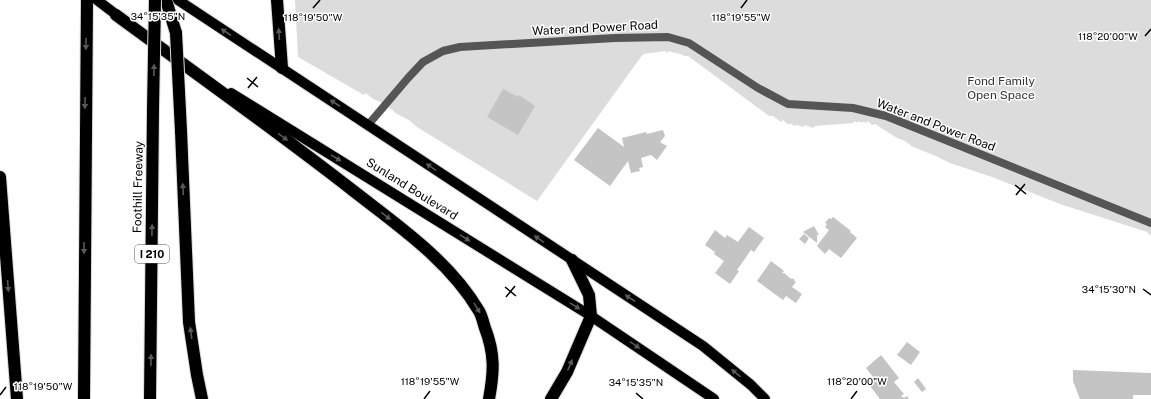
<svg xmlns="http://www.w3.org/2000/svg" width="1151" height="399" viewBox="0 0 1151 399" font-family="'Public Sans',sans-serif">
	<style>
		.green { fill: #dcdcdc }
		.building { fill: #c4c4c4 }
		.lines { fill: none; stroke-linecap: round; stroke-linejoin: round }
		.primary-casing { stroke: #dbdbdb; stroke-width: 12 }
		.highway-casing { stroke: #dbdbdb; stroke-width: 14 }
		.street { stroke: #555; stroke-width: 8 }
		.primary { stroke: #000; stroke-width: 10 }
		.highway { stroke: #000; stroke-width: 12 }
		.highway-bridge-casing { stroke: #dbdbdb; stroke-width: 14; stroke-linecap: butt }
		.highway-bridge { stroke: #000; stroke-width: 12 }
		.oneway { fill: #595959 }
		.ticks { fill: none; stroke: #000; stroke-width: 1.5 }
		.labels { text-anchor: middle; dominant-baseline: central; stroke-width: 3; stroke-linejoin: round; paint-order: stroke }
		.shield { fill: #fff; stroke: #4c4c4c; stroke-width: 1 }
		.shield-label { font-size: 11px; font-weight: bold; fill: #000 }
		.street-label { font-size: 12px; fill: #000; stroke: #fff }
		.park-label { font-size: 12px; fill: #333; stroke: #fff }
		.ticks-label { font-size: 10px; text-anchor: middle; fill: #000; stroke: #fff; stroke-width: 3; stroke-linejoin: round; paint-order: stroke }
	</style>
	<rect width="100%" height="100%" fill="#fff"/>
	<path class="green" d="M295 0H1151V236L1147 232 1060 204 992 177 950 163 936 156 913 147 905 141 897 138 875 124 872 125 868 121 866 123 864 122H860L858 121 857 123 855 121 853 123 815 126 813 128 805 125 804 127 796 125 794 126 790 123 789 125 783 120 781 122 773 116H769L688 56H684C679 52 674 54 669 51L667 53 665 51 643 54 537 201 417 127 409 120 397 114 385 104 373 99 366 93 364 95 298 57Z"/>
	<g class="building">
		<polygon points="503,89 518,97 519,95 535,106 518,135 487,117"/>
		<polygon points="598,128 624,147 622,138 646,132 647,134 663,130 665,136 660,142 667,146 657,160 651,155 641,158 643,167 639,168 640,171 631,173 628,161 610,186 574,160"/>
		<polygon points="833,217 851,231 850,232 857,238 841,258 829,249 825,254 817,246 829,230 825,227 827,224 825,223 829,218 831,219"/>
		<polygon points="814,226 819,235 817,235 817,243 803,232"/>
		<polygon points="749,227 764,238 754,252 751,250 737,270 739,271 730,284 715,273 724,261 714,254 715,252 705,245 715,230 725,238 727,235 738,242"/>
		<polygon points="804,234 809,238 805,244 799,239"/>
		<polygon points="771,261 784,271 782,273 784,273 791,279 792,278 795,280 794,281 796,282 792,287 802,294 796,303 786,296 783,300 757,281"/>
		<polygon points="907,342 920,352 911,365 897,355"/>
		<polygon points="881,355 899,378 894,382 904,394 901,396 904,398 907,396 909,399 880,399 867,382 873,377 866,368"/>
		<polygon points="1073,370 1151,373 1151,395 1133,395 1133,399 1080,399 1073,381"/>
		<polygon points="918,378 926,389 922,392 914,382"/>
	</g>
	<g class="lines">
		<g class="primary-casing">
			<g id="primary">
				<polyline points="97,0 122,19"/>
				<polyline points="178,0 703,346 751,385 765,399"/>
				<polyline points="231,93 591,316 714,399"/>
			</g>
		</g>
		<g class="highway-casing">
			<g id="highway">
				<polyline points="166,0 176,33"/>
				<polyline points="277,0 282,68"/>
				<path d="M116 15C195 73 274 129 351 189 397 225 449 260 479 311 482 316 483 322 485 328 495 354 494 372 489 399"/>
				<polyline points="181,131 189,322 197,375 202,399"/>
				<polyline points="0,177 17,399"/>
				<polyline points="84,399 87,0"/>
				<polyline points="150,399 153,109"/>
				<polyline points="551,399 567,372 591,316 589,295 572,260"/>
			</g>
		</g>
		<polyline class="street" points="368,125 408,78 423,62 443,51 460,47 615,38 668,37 689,43 758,88 788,104 853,108 886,116 1151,223"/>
		<use href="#primary" class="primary"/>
		<use href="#highway" class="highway"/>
		<g class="highway-bridge-casing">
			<g id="highway-bridge">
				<polyline points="176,33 181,131"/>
				<polyline points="153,109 155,0"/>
			</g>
		</g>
		<use href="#highway-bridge" class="highway-bridge"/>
	</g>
	<defs><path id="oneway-solid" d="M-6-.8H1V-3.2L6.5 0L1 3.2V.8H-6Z"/></defs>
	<g class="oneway">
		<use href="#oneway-solid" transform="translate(226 32) rotate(-147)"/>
		<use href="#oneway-solid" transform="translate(279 34) rotate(-94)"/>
		<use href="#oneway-solid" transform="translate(86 44) rotate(91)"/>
		<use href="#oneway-solid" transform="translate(154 70) rotate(-89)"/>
		<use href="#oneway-solid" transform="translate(85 103) rotate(91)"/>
		<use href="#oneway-solid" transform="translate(335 103) rotate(-147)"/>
		<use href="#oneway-solid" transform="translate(283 137) rotate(36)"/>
		<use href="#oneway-solid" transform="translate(336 158) rotate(32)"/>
		<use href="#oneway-solid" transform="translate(431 167) rotate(-146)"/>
		<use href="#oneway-solid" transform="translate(183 189) rotate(-93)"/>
		<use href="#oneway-solid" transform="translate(386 216) rotate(38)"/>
		<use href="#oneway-solid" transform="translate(152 230) rotate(-89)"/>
		<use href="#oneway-solid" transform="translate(465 238) rotate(32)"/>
		<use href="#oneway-solid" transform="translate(539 239) rotate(-146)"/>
		<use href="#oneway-solid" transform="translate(84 248) rotate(90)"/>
		<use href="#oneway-solid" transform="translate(8 286) rotate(86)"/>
		<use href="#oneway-solid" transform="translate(630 298) rotate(-147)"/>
		<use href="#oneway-solid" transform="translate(575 306) rotate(32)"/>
		<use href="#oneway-solid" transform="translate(477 308) rotate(59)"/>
		<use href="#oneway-solid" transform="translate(191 333) rotate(-98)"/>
		<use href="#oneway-solid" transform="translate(635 345) rotate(34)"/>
		<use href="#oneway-solid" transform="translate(151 360) rotate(-89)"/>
		<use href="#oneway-solid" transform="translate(570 365) rotate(-67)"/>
		<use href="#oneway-solid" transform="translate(736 373) rotate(-141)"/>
	</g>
	<path class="ticks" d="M151 0 158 6M313 8 320 0M741 8 747 0M1145 36 1151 29M247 78 258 87M248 88 257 77M1015 185 1026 194M1016 195 1025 184M505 287 516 296M1143 289 1151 295M506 297 515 286M636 393 643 399M0 395 6 387M424 399 430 391M851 399 857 391"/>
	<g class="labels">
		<rect class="shield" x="135" y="245" width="34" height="18" rx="3"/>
		<g class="shield-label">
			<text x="152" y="254">I 210</text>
		</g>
		<g class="street-label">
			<text transform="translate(595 28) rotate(-3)">Water and Power Road</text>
			<text transform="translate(936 125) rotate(21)">Water and Power Road</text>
			<text transform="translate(138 187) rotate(-89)">Foothill Freeway</text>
			<text transform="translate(412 189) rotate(32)">Sunland Boulevard</text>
		</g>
		<g class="park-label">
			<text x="1001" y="81">Fond Family<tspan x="1001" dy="14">Open Space</tspan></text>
		</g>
	</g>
	<g class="ticks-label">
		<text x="158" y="20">34°15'35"N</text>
		<text x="313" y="21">118°19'50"W</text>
		<text x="741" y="21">118°19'55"W</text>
		<text x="1108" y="40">118°20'00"W</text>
		<text x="1109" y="293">34°15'30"N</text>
		<text x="430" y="385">118°19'55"W</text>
		<text x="857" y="385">118°20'00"W</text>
		<text x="636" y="386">34°15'35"N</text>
		<text x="43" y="390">118°19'50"W</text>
	</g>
</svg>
